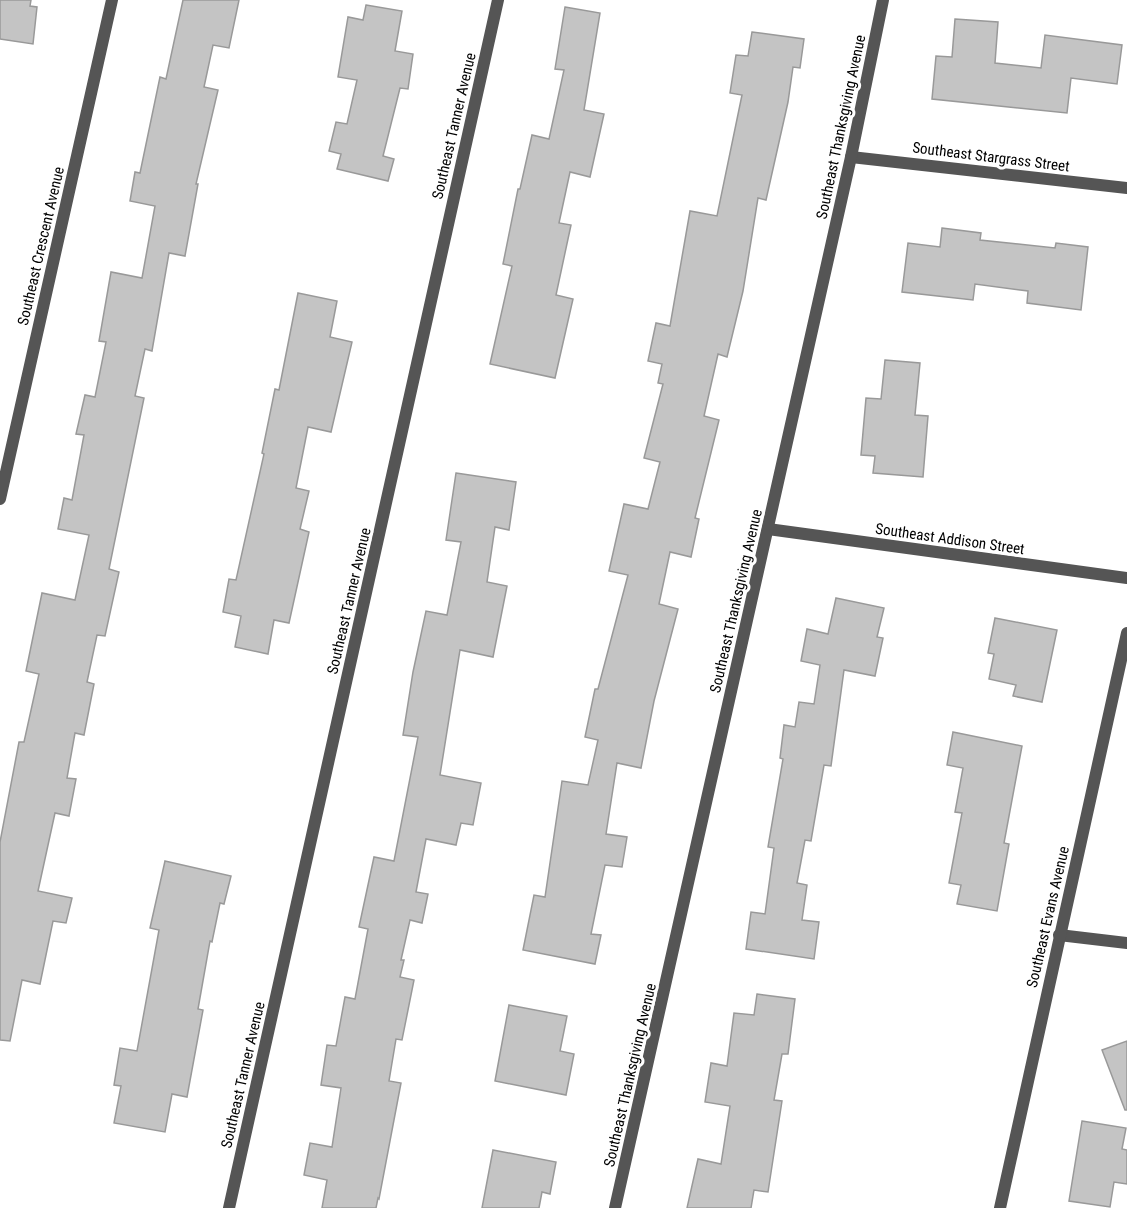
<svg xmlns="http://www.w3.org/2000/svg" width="1127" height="1208" viewBox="0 0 1127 1208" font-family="'Roboto Condensed',sans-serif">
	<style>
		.building { fill: #c4c4c4; stroke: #999; stroke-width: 1.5 }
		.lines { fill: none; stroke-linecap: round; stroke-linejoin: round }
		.minor { stroke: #555; stroke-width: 12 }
		.labels { text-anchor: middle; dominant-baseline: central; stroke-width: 6; stroke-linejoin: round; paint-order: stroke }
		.street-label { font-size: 15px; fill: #000; stroke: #fff }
	</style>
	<rect width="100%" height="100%" fill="#fff"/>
	<g class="building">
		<polygon points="0,0 31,0 30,6 37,7 33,44 0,39"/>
		<polygon points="183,0 239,0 229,48 213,45 204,87 218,90 196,184 198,184 185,256 169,253 152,351 145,349 135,396 144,398 109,569 119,572 105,636 97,635 87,682 94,684 84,735 75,733 67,778 76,779 69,816 55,813 38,891 72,898 66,923 53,921 40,984 22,980 10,1041 0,1040 0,842 19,742 24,742 39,674 26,671 42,593 75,600 89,535 58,529 64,498 72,500 84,435 76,434 85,395 95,397 106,342 99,341 111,272 142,278 155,206 130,201 135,172 140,173 160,77 166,79"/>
		<polygon points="366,5 402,11 395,51 413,54 408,89 400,88 383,156 394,159 388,181 337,169 341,154 329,151 336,122 347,124 357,80 338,77 348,17 363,20"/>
		<polygon points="565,7 600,13 584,110 604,114 590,177 570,172 559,223 571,225 556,295 573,299 555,378 490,364 512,266 503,264 518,189 520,189 532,135 549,139 564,70 555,69"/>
		<polygon points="955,19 998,22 995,63 1041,68 1045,35 1122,45 1117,84 1071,78 1067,113 932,99 936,56 952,57"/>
		<polygon points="752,32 804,39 800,68 793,67 788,102 766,200 758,198 743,291 727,357 718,354 704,416 719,420 695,518 699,519 691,557 670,552 659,604 678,609 654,701 641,768 617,763 606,834 627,837 622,867 605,865 591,934 601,935 595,964 523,950 534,895 545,897 562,781 588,785 598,740 585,737 595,689 598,689 628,575 609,571 624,504 648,509 660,462 644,458 663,384 658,383 662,364 648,361 656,323 670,326 690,211 717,216 742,95 730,93 736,55 748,56"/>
		<polygon points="942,228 981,233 980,240 1055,248 1056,243 1088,247 1081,310 1027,303 1028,291 975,284 973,300 902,292 908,243 940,247"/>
		<polygon points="298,293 337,301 330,337 352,342 331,432 308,427 296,488 309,491 300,529 309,532 289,623 274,620 268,654 235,647 241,616 223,612 229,579 236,580 264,454 262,453 275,389 279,390"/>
		<polygon points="885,360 920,363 915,415 928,416 923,477 873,473 875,456 861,455 866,398 881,399"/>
		<polygon points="456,473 516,482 509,530 495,527 487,582 507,586 493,657 460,650 440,775 481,783 473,825 461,823 456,845 426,839 416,892 428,894 422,923 410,920 401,960 404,960 400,977 414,980 402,1040 396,1039 389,1081 401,1083 379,1199 378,1198 376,1208 322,1208 327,1180 304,1175 310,1143 332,1147 341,1088 321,1085 327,1045 336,1046 345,997 355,999 368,929 359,927 374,857 394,861 418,737 403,735 413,672 426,611 447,615 461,542 446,540"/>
		<polygon points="836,598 884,608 877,637 883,638 875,676 844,670 831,766 824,765 811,841 805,840 797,883 807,885 802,920 819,922 814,959 746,949 751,912 765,914 774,848 768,847 783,759 780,758 784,725 795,727 799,702 814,704 820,665 801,661 807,629 828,634"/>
		<polygon points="995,618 1057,630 1042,702 1013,696 1016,685 989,679 994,654 988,653"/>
		<polygon points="953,732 1022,746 1004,843 1009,844 997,911 957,904 961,885 949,883 962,813 955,812 963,768 947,765"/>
		<polygon points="165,861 231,876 224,904 220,903 212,942 210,941 198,1009 203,1010 187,1097 172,1094 165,1132 114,1123 121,1086 114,1085 120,1048 137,1051 159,930 150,928"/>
		<polygon points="757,994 795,999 788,1054 782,1054 774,1100 782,1101 768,1192 754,1190 751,1208 687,1208 698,1159 721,1164 730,1106 705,1102 711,1063 727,1066 734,1013 754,1015"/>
		<polygon points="509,1005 567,1016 560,1051 574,1054 566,1095 495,1081"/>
		<polygon points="1127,1041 1127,1110 1125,1110 1102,1050"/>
		<polygon points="1082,1121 1126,1128 1122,1149 1127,1150 1127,1184 1114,1182 1110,1207 1069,1201"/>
		<polygon points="493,1150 556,1162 550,1194 542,1192 539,1208 482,1208"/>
	</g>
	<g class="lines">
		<g class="minor">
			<polyline points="851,157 1127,188"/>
			<polyline points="0,499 112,0"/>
			<polyline points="768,529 1127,578"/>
			<polyline points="1059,935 1127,943"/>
			<polyline points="229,1208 498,0"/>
			<polyline points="615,1208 851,157 883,0"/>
			<polyline points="1000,1208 1127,633"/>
		</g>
	</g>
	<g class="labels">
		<g class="street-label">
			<text transform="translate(454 126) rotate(-77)">Southeast Tanner Avenue</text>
			<text transform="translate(841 127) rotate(-78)">Southeast Thanksgiving Avenue</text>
			<text transform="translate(991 157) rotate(7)">Southeast Stargrass Street</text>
			<text transform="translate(41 246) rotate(-77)">Southeast Crescent Avenue</text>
			<text transform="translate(950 539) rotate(8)">Southeast Addison Street</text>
			<text transform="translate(349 601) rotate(-77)">Southeast Tanner Avenue</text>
			<text transform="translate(736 601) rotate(-77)">Southeast Thanksgiving Avenue</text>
			<text transform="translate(1048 917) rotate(-77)">Southeast Evans Avenue</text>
			<text transform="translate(243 1075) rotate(-77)">Southeast Tanner Avenue</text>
			<text transform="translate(630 1075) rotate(-77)">Southeast Thanksgiving Avenue</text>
		</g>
	</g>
</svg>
